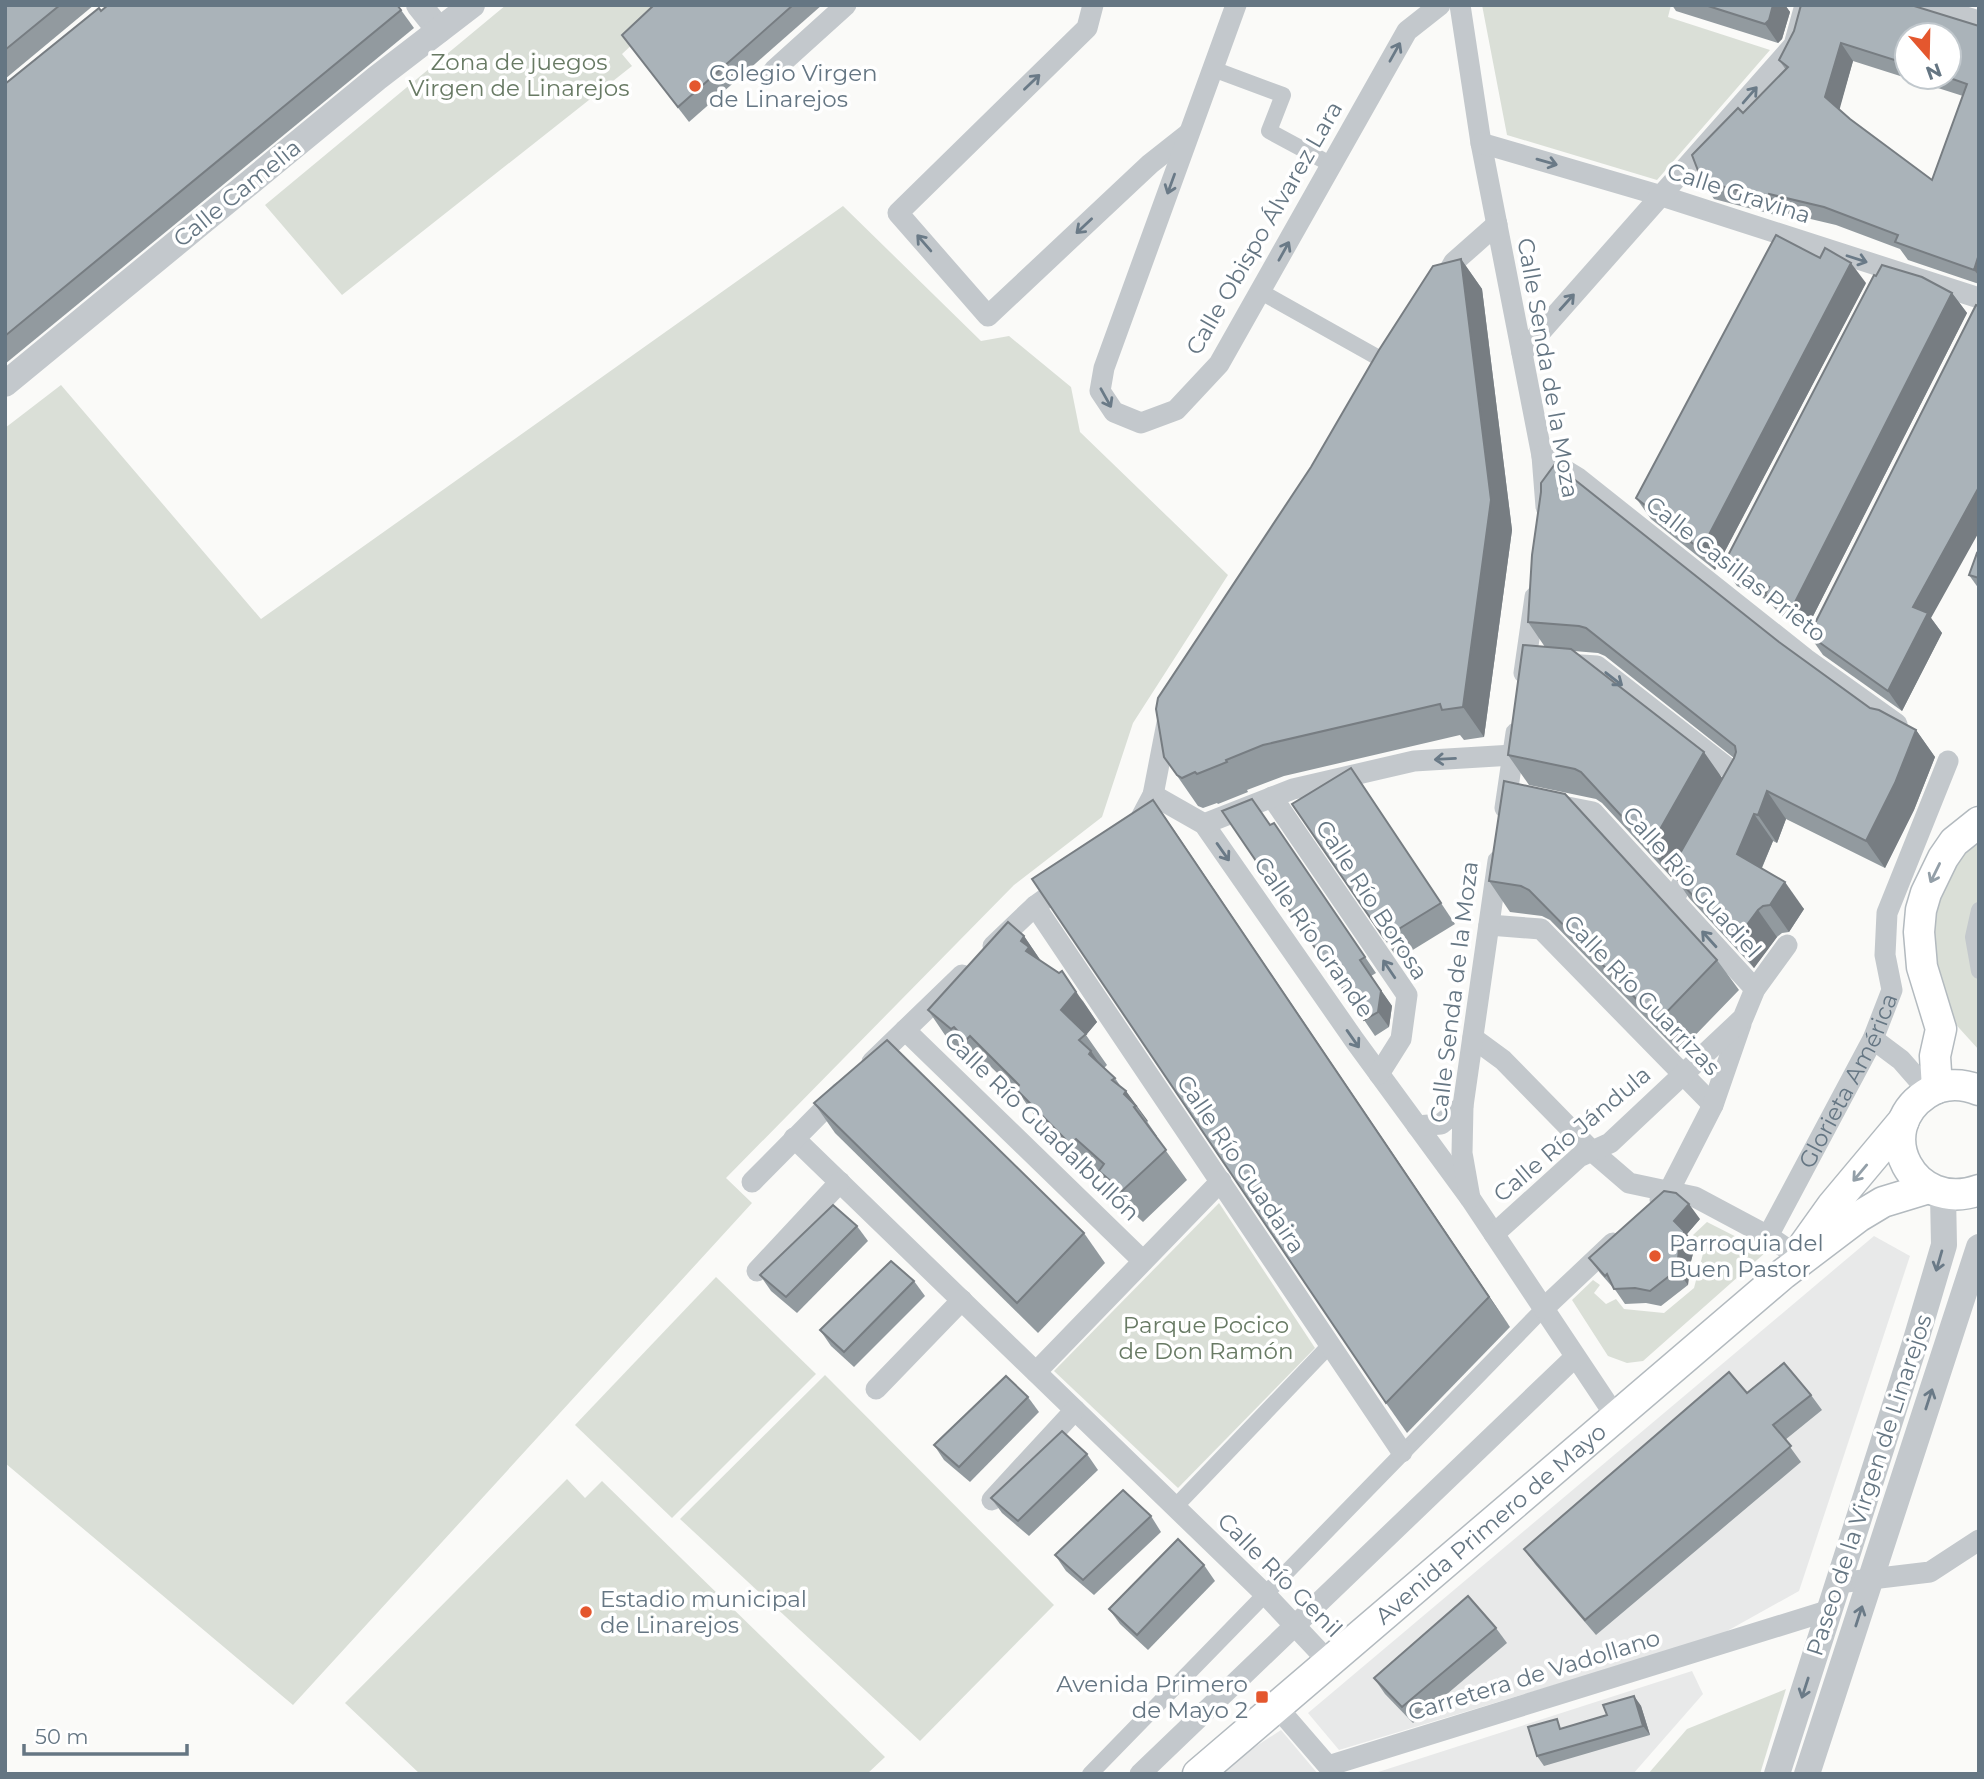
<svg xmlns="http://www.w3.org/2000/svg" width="1984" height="1779" viewBox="0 0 1984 1779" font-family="Montserrat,sans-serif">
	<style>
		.built { fill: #e8e9e9 }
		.green { fill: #dadfd7 }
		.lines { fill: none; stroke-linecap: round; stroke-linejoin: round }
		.secondary-casing { stroke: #b3babf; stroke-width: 33 }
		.pedestrian { stroke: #c3c8cc; stroke-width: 16 }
		.minor { stroke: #c3c8cc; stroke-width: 21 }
		.tertiary { stroke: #c3c8cc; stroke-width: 26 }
		.secondary { stroke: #fff; stroke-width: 30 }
		.wall { fill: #929a9f; fill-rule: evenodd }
		.shaded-wall { fill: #777d82 }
		.building { fill: #aab3b9; stroke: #777d82; stroke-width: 2; fill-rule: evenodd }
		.oneway { stroke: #6a7a87 }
		.oneway2 { stroke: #939fa8 }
		.poi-dot { fill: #e4572e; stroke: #fff; stroke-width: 2.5 }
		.labels { text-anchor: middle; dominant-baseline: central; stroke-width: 7; stroke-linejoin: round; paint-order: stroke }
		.park-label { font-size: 23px; fill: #687a64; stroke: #fff }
		.poi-label { font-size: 23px; fill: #657683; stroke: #fff; text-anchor: start }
		.street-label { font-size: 23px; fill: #657683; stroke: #fff }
	</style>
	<rect width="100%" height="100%" fill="#fafaf8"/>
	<g class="built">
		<polygon points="1874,1236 1910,1256 1799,1591 1720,1635 1339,1750 1308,1713"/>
		<polygon points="1692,1671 1703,1694 1633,1774 1372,1774"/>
		<polygon points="1281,1730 1318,1774 1215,1774 1218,1771"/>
	</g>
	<g class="green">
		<polygon points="506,5 675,5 622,54 632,66 342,295 265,205"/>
		<polygon points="1482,5 1671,5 1668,17 1770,50 1657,180 1507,135"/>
		<polygon points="843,206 981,341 1009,336 1071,387 1080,432 1228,575 1133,723 1102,817 1014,885 726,1178 752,1203 293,1705 5,1463 5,428 61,385 261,619"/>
		<polygon points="1979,838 1979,1050 1950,1018 1928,931 1939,887 1965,849"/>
		<polygon points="1219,1203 1315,1348 1178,1488 1054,1371"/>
		<polygon points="1707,1222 1766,1252 1643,1361 1627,1363 1608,1356 1572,1300 1593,1280 1600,1285 1594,1293 1606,1304 1616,1299 1624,1309 1664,1313 1694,1288 1704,1250 1693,1235"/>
		<polygon points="716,1277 816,1374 672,1518 575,1425"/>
		<polygon points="825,1375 1054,1605 920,1741 680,1519"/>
		<polygon points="567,1479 585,1498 602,1481 885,1757 867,1774 420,1774 345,1703"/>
		<polygon points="1786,1689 1760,1774 1648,1774 1687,1729"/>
	</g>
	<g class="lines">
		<g class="secondary-casing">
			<g id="secondary">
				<polyline points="1937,1088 1935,1056 1941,1029 1922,967 1919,932 1921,910 1926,893 1943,858 1954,842 1979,822"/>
				<path d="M1979 1090C1961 1083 1942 1083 1926 1094 1870 1131 1913 1214 1979 1190"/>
				<polyline points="1802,1248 1832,1206 1904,1120"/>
				<path id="s2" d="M1198 1774 1783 1274 1858 1217 1883 1202 1929 1188"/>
			</g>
		</g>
		<g class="pedestrian">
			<polyline points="1213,69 1283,95 1269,131 1332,165"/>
			<polyline points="1261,292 1393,366"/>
			<polyline points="1979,910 1973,937 1979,971"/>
			<polyline points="1175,1507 1330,1345"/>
			<polyline points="1090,1774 1544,1308"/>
		</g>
		<g class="minor">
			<polyline points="1093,5 1087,28 898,213 988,316 1150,164 1188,134"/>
			<polyline points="1236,5 1104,368 1100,391 1114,412 1141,423 1176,410 1219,364 1407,31 1440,5"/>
			<polyline points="1460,5 1481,143 1542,456 1546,507"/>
			<polyline points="1926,5 1979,21"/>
			<polyline points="774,70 846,5"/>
			<polyline points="1481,143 1662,196 1979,298"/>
			<polyline points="1442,283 1454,262 1497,224"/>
			<polyline points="1522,353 1794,45 1805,5"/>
			<polyline points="1542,456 1578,478 1806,659 1897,724"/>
			<polyline points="1566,664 1597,666 1742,779 1737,787"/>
			<polyline points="1524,673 1535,597"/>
			<polyline points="1153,795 1204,824 1355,1041 1470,1198 1616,1417"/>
			<polyline points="1272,797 1407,995 1401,1039 1379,1074"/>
			<polyline points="1552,804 1593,812 1755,989"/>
			<polyline points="1505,808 1516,733"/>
			<polyline points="1204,824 1293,789 1414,761 1513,755"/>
			<polyline points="1135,829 1153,795 1167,723 1169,720"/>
			<polyline points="1673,900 1695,861"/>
			<polyline points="1035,906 1402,1452"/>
			<polyline points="1489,925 1541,929 1713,1105"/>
			<polyline points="993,946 1035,906 1067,883"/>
			<polyline points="905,1030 1143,1261"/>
			<polyline points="1473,1038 1503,1060 1593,1152 1629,1183 1695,1197 1768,1236 1796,1255"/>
			<polyline points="1873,1039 1901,1060 1929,1092"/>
			<polyline points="872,1062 962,975"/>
			<polyline points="1417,1126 1441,1124 1463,1106"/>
			<polyline points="794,1138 1265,1594 1329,1662"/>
			<polyline points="752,1182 841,1092"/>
			<polyline points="1470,1198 1462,1153 1463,1106 1498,861"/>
			<polyline points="1660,1200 1669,1191 1713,1105 1741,1024"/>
			<polyline points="1494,1234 1579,1157 1610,1143 1743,1018 1755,989 1787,945"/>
			<path id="s1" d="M1768 1236 1873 1039 1892 990 1885 955 1887 913 1948 761"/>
			<polyline points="757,1271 840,1182"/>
			<polyline points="1544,1308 1613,1243"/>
			<polyline points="1036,1372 1221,1181"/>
			<polyline points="876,1389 962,1300"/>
			<polyline points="992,1500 1075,1410"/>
			<polyline points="1838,1583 1930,1572 1979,1540"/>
			<polyline points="1277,1707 1328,1766 1830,1610"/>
			<polyline points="1140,1774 1575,1357"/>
		</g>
		<g class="tertiary">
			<polyline points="419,5 439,30"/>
			<polyline points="5,384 377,78 472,5"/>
			<polyline points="1777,1774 1915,1343 1944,1245 1943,1194"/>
			<polyline points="1807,1774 1979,1247"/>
		</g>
		<use href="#secondary" class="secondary"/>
	</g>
	<g class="wall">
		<polygon points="5,5 94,5 5,79"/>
		<polygon points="654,5 822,5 689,122 622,35"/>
		<polygon points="1672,5 1785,5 1790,12 1782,39 1778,43 1676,11"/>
		<polygon points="401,10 414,28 5,364 5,84 101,11"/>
		<path d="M1979 26V284L1908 260 1900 249 1836 225 1781 212 1779 216 1714 199 1702 181 1743 113 1786 70 1779 60 1794 31ZM1907 35 1949 77H1907ZM1853 61 1963 96 1932 180 1850 119 1839 109Z"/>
		<polygon points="1461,259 1482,289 1512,530 1484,737 1464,740 1460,735 1284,776 1247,790 1248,792 1218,804 1217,803 1203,808 1198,806 1164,757"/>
		<polygon points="1866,283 1715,570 1651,519 1636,498"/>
		<polygon points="1952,293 1967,313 1806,630 1780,615 1769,601 1737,586 1723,565"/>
		<polygon points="1979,554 1979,589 1969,575"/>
		<path d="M1532 555 1779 642 1870 708 1916 730 1935 757 1914 810 1885 868 1786 819 1777 843 1773 841 1762 868 1804 909 1789 932 1782 933 1777 937 1754 968 1689 898 1673 874 1671 877 1602 803 1596 799 1529 785 1508 755 1545 647 1528 622ZM1574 651 1598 653 1605 656 1734 758 1723 779Z"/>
		<polygon points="1931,618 1942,633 1902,711 1823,655 1809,635"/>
		<polygon points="1351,768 1455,924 1398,959 1292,804"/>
		<polygon points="1504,781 1717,960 1739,990 1679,1052 1550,920 1542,916 1510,912 1489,881"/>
		<polygon points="1153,800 1510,1327 1407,1433 1386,1403"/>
		<polygon points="1222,811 1270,825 1274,823 1376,973 1371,976 1392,1006 1389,1027 1375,1036"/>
		<polygon points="1024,936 1041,961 1083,1001 1097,1022 1086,1035 1107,1065 1104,1068 1115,1078 1121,1087 1126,1091 1157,1136 1156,1137 1187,1180 1143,1222 1120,1201 1099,1172 1097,1169 1091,1174 1037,1119 1021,1096 991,1067 987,1070 975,1057 972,1059 949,1041 928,1010"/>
		<polygon points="814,1103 1084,1233 1105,1263 1038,1333 835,1133"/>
		<polygon points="1700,1219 1687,1234 1695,1246 1690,1265 1688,1285 1661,1306 1646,1303 1625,1304 1616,1291 1600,1273 1589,1258"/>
		<polygon points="857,1226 868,1241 797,1313 771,1291 760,1275"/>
		<polygon points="914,1281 925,1296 854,1367 831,1346 820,1330"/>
		<polygon points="1811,1395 1822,1410 1785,1440 1801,1462 1596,1635 1535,1564 1524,1549"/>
		<polygon points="1028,1397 1039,1412 970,1482 944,1460 934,1445"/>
		<polygon points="1087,1454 1098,1470 1029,1536 1002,1513 991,1498"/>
		<polygon points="1151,1516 1161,1532 1094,1595 1066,1571 1055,1555"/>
		<polygon points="1204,1565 1215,1581 1148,1650 1120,1624 1109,1609"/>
		<polygon points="1496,1628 1507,1643 1413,1723 1385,1694 1374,1678"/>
		<polygon points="1634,1696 1641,1706 1650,1735 1544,1766 1537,1756 1563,1728 1607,1715"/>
	</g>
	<g class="shaded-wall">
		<polygon points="1773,5 1785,5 1790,12 1782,39 1778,43 1765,24"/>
		<polygon points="1841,43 1853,61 1838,115 1825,97"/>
		<polygon points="1769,194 1781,212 1779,216 1767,198"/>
		<polygon points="1979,254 1979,276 1974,270"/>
		<polygon points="1461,259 1482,289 1512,530 1484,737 1463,707"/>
		<polygon points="1851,263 1866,283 1715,570 1701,550"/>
		<polygon points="1952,293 1967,313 1806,630 1791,610"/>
		<polygon points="1979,487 1979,532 1931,618 1942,633 1902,711 1888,691 1913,607"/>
		<polygon points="1916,730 1935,757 1914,810 1885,868 1866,841"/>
		<polygon points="1704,752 1725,782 1670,871 1673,874 1671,877 1650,847"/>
		<polygon points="1767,791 1786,819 1777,843 1758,815"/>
		<polygon points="1153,800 1174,830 1510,1327 1489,1297"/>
		<polygon points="1754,814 1773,841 1756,881 1737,854"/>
		<polygon points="1785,882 1804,909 1789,932 1770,905"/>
		<polygon points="1758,910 1777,937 1754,968 1735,941"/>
		<polygon points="1024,936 1045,967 1026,951 1021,941"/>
		<polygon points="1360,960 1392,1006 1389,1027 1378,1012"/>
		<polygon points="1062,971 1097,1022 1086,1035 1061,1010"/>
		<polygon points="1091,1051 1112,1082 1089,1054"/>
		<polygon points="1126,1091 1148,1121 1147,1122 1136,1106 1124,1094"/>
		<polygon points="1689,1204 1700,1219 1687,1234 1695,1246 1690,1265 1688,1285 1677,1270 1674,1221"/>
		<polygon points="1634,1696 1641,1706 1650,1735 1643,1726"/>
	</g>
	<g class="building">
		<polygon points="5,5 60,5 5,50"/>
		<polygon points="108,5 397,5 401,10 5,336 5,84 99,8 101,11"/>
		<polygon points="654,5 793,5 678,107 622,35"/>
		<polygon points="1705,5 1773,5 1769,20 1765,24"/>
		<path d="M1801 5H1911L1979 26V254L1974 270 1895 242 1898 235 1824 207 1769 194 1767 198 1702 181 1692 155 1738 108 1743 113 1788 67 1779 60 1794 31ZM1907 35H1949V77H1947L1967 84 1932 180 1850 119 1825 97 1841 43 1907 64Z"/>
		<polygon points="1776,235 1820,258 1825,248 1851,263 1701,550 1636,498"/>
		<polygon points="1461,259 1491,500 1463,707 1442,710 1440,704 1263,745 1226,760 1227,762 1197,774 1195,772 1182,778 1177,775 1164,757 1156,709 1158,698 1311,467 1379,350 1433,266"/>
		<polygon points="1882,265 1922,277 1952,293 1791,610 1765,595 1769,587 1723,565 1874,275 1876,276"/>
		<polygon points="1976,305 1979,306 1979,487 1913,607 1928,613 1888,691 1809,635"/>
		<polygon points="1555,464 1779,642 1870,708 1879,710 1916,730 1895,783 1866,841 1767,791 1758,815 1754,814 1737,854 1785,882 1770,905 1763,906 1758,910 1735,941 1670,871 1734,758 1736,752 1735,746 1586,628 1579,626 1528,622 1532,555 1541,492 1541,483"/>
		<polygon points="1977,553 1979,554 1979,578 1969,575"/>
		<polygon points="1523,645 1571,649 1704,752 1650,847 1581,772 1575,769 1508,755"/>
		<polygon points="1351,768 1441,903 1384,938 1292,804"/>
		<polygon points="1504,781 1565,794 1717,960 1658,1021 1529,890 1521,886 1489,881"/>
		<polygon points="1252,799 1270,825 1274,823 1365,957 1360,960 1381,991 1378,1012 1364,1020 1222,811"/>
		<polygon points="1153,800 1489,1297 1386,1403 1032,879"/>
		<polygon points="1008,922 1024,936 1021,941 1029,947 1026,951 1059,973 1062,971 1076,992 1061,1010 1086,1034 1079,1040 1091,1051 1089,1054 1115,1078 1112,1080 1126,1091 1124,1094 1136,1106 1134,1107 1166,1150 1122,1191 1099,1171 1104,1164 1076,1139 1070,1144 1016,1089 1019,1085 970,1036 966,1040 954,1027 951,1029 928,1010"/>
		<polygon points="887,1040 1084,1233 1017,1303 814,1103"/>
		<polygon points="1664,1191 1676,1193 1689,1204 1674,1221 1684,1231 1679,1249 1677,1270 1650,1291 1635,1288 1614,1289 1607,1274 1605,1276 1589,1258"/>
		<polygon points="833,1205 857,1226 786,1297 760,1275"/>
		<polygon points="891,1261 914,1281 844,1352 820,1330"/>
		<polygon points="1784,1363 1811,1395 1773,1425 1791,1446 1585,1620 1524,1549 1729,1372 1747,1393"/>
		<polygon points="1006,1376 1028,1397 959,1467 934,1445"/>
		<polygon points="1062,1431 1087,1454 1018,1521 991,1498"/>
		<polygon points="1123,1490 1151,1516 1083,1580 1055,1555"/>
		<polygon points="1178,1539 1204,1565 1137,1635 1109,1609"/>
		<polygon points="1468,1596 1496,1628 1402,1707 1374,1678"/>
		<polygon points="1634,1696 1643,1726 1537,1756 1528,1727 1557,1719 1560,1729 1607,1715 1603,1705"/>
	</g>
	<defs><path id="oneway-shaft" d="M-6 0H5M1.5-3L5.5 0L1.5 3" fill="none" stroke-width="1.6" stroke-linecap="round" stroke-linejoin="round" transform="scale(1.75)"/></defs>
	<g class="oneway">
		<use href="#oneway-shaft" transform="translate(1395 52) rotate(-61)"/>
		<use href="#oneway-shaft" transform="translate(1032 82) rotate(-44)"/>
		<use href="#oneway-shaft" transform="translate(1750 95) rotate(-49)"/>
		<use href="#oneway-shaft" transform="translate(1547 162) rotate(16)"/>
		<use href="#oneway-shaft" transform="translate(1171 184) rotate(110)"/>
		<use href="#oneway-shaft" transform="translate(1084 226) rotate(137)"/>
		<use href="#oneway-shaft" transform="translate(924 243) rotate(-131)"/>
		<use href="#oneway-shaft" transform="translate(1284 251) rotate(-61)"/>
		<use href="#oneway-shaft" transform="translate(1857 259) rotate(18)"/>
		<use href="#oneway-shaft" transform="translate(1567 302) rotate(-48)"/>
		<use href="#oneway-shaft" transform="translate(1106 398) rotate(61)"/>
		<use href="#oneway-shaft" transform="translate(1614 679) rotate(38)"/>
		<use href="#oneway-shaft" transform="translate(1445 759) rotate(177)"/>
		<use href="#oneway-shaft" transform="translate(1223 852) rotate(55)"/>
		<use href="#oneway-shaft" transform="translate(1709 939) rotate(-132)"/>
		<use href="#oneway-shaft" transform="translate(1389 969) rotate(-124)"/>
		<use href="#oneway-shaft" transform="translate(1353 1039) rotate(55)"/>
		<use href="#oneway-shaft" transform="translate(1939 1261) rotate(106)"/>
		<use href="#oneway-shaft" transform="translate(1929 1399) rotate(-72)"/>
		<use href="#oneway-shaft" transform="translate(1859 1616) rotate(-72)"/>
		<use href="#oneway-shaft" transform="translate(1805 1688) rotate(108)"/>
	</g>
	<g class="oneway2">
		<use href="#oneway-shaft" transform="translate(1935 873) rotate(116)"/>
		<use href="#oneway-shaft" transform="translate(1860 1173) rotate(130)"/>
	</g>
	<g class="poi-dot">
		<circle cx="695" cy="86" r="7"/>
		<circle cx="1655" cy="1256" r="7"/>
		<circle cx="586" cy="1612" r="7"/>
		<rect x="1255" y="1690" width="14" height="14" rx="3.5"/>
	</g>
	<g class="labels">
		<g class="park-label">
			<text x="519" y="62">Zona de juegos<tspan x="519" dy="26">Virgen de Linarejos</tspan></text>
			<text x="1206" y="1325">Parque Pocico<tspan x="1206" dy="26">de Don Ramón</tspan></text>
		</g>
		<g class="poi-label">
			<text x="709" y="73">Colegio Virgen<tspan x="709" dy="26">de Linarejos</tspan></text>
			<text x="1669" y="1243">Parroquia del<tspan x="1669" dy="26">Buen Pastor</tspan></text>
			<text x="600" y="1599">Estadio municipal<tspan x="600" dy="26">de Linarejos</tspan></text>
			<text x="1248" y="1684" text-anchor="end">Avenida Primero<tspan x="1248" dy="26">de Mayo 2</tspan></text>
		</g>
		<g class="street-label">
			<text transform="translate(237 193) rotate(-39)">Calle Camelia</text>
			<text transform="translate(1739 193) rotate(18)">Calle Gravina</text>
			<text transform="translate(1264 228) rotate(-60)">Calle Obispo Álvarez Lara</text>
			<text transform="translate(1548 368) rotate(80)">Calle Senda de la Moza</text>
			<text transform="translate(1736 569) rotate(38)">Calle Casillas Prieto</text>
			<text transform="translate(1692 882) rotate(48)">Calle Río Guadiel</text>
			<text transform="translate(1372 900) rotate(57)">Calle Río Borosa</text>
			<text transform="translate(1314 937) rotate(55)">Calle Río Grande</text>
			<text transform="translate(1454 992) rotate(-83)">Calle Senda de la Moza</text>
			<text transform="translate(1642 995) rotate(46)">Calle Río Guarrizas</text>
			<text stroke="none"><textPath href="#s1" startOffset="175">Glorieta América</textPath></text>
			<text transform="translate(1042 1126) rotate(44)">Calle Río Guadalbullón</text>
			<text transform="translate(1572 1134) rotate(-40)">Calle Río Jándula</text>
			<text transform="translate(1241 1164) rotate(56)">Calle Río Guadaira</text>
			<text transform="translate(1869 1485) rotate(-72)">Paseo de la Virgen de Linarejos</text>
			<text stroke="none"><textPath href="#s2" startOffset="385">Avenida Primero de Mayo</textPath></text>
			<text transform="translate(1280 1575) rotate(45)">Calle Río Genil</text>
			<text transform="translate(1534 1675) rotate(-17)">Carretera de Vadollano</text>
		</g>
	</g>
	<rect width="1984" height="1779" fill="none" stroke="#657683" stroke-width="14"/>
	<g transform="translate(1928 56) rotate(160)"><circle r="33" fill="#ffffff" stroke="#c1c8cd" stroke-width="2"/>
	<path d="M0-5L12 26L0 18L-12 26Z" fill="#e4572e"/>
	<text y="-10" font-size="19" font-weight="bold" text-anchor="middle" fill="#657683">N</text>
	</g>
	<path d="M24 1744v10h163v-10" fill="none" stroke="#657683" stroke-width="3.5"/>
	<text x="35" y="1744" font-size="21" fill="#657683" stroke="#ffffff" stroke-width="5" paint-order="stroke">50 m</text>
</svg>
